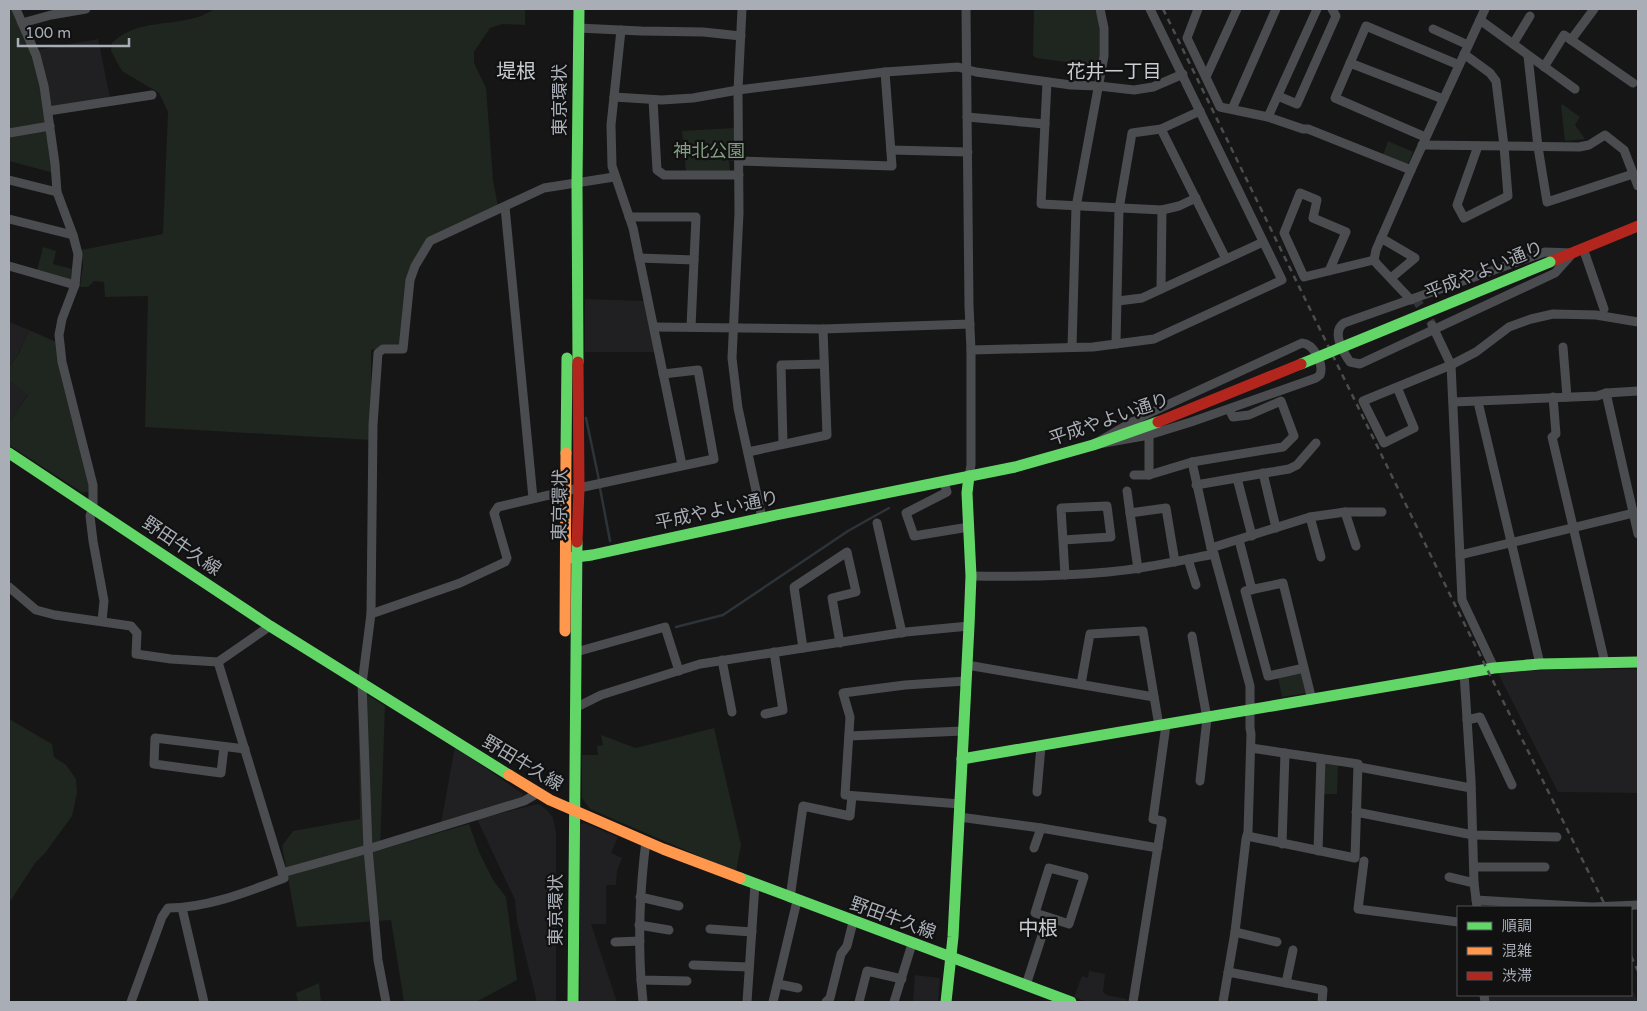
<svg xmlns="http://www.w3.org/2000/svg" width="1647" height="1011" viewBox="0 0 1647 1011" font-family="'Varela Round','Noto Sans JP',sans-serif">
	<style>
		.built { fill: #202022 }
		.green { fill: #1f251f }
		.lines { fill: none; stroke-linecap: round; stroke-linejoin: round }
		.stream { stroke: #2d3439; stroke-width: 2.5 }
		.street-tunnel { stroke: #333437; stroke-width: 9; stroke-dasharray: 9 4.5; stroke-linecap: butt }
		.street { stroke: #4b4c4f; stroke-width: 9 }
		.fast { stroke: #63d668; stroke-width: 11 }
		.slow { stroke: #ff974d; stroke-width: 11 }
		.jam { stroke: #b3261e; stroke-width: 11 }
		.rail { stroke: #4c4c4e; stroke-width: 2.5; stroke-dasharray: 6 5; stroke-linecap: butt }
		.fast-bridge { stroke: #63d668; stroke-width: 11 }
		.jam-bridge { stroke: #b3261e; stroke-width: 11 }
		.labels { text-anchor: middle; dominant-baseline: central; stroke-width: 4.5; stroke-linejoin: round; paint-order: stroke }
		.street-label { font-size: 18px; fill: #a9aeb6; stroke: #111112 }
		.park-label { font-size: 18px; fill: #839f82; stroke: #111112 }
		.neighbourhood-label { font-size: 19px; fill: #c9cdd2; stroke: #111112 }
		.quarter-label { font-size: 20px; fill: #c9cdd2; stroke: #111112 }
	</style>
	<rect width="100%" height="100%" fill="#161617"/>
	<g class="built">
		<polygon points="98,39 110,98 51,108 37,50"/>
		<polygon points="585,299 645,301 656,352 585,352"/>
		<polygon points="9,322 29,330 18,354 9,368"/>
		<polygon points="9,380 28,394 9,423"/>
		<polygon points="1638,669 1638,793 1558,792 1498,673 1541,670"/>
		<polygon points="455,747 523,794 522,799 441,823"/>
		<polygon points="538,804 547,810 553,818 556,832 556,1002 537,1002 517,921 515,900 477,819"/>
		<polygon points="584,823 618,837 611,853 622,858 617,871 616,885 606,885 606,924 591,924 617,1002 580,1002 580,825"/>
		<polygon points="1089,971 1105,974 1103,992 1107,995 1126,999 1128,1002 1087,1002 1074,997 1082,976 1088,978"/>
		<polygon points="915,975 940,978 938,1002 913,1002"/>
		<polygon points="1631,987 1638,1002 1488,1002 1487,995 1631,995"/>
	</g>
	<g class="green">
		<polygon points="9,9 13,9 30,49 39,82 47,124 9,130"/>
		<path d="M216 9H525V25L502 24 490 28 474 52V63L486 88 493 180 498 207 439 233 418 254 400 345 371 350V440L145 427 148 296 105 297 104 282 94 281 88 287H81L80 285 83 266 81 250 163 234 168 112 159 93 122 71 111 51 112 43C135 20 169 26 198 17 204 15 210 11 216 9Z"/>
		<polygon points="1034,9 1095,9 1099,23 1099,61 1095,66 1036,58 1033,55"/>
		<polygon points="1562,104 1580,117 1575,125 1585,139 1565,141 1561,106"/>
		<polygon points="47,128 54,173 9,161 9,133"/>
		<polygon points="734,128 735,161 729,161 730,172 686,171 682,131"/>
		<polygon points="1388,141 1413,152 1408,164 1383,155"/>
		<polygon points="43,247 56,251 53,264 72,269 71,279 69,280 37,271"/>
		<polygon points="29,330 56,342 90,491 83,493 9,445 9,423 28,395 9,380 9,368 19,353"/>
		<polygon points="1299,672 1302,674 1307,693 1282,697 1278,677"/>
		<polygon points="358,689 385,706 380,850 469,824 479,852 493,880 506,897 517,980 476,1002 404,1002 391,920 297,927 282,846 293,831 360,819"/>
		<polygon points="9,719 52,744 54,757 66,765 76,779 77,793 72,816 45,853 35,863 9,903"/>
		<polygon points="714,728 741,845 736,872 590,809 582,798 582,755 598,755 597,746 603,745 601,735 636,748"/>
		<polygon points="1326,762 1338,764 1337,794 1323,794 1324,765"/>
		<polygon points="319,983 321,1002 298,1002 296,993"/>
	</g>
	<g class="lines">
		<g class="stream">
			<polyline points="586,418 599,480"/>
			<polyline points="600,488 610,541"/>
			<polyline points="676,627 723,615 848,531 889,508"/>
		</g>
		<polyline class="street-tunnel" points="1415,298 1432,324"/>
		<g class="street">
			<polyline points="16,9 36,55 44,86 55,164 57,192 73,235 78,254 75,285 62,319 59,335 62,362 93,485 93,508 90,516 93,541 104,601 102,621"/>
			<polyline points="742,9 738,90 739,213 732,358 738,408 762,518"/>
			<polyline points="966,9 969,306 971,350 971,465 969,476"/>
			<polyline points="1198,9 1187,38 1220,107 1268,117 1303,129 1308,129 1411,170"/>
			<polyline points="1480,20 1575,89"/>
			<polyline points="22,23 51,15 86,9"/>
			<polyline points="578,28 641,31 703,32 741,36"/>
			<polyline points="1433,29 1468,45"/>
			<polyline points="621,30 611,125 612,166 633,228 682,465"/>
			<polyline points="1571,40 1594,9"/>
			<polyline points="1513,44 1530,16"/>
			<polyline points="1464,54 1490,73 1496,81 1504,146 1508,196 1464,218 1457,205 1478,146"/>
			<polyline points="1528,56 1538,147 1547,202 1633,174"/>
			<polyline points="1350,63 1443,99"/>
			<polyline points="1544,67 1564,35 1633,83"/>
			<polyline points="1206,77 1237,9"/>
			<polyline points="1047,82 1041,204 1162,210 1179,206 1196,198"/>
			<polyline points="1278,96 1297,104 1336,16 1332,9"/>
			<polyline points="614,97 662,100 693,98 738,90 885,72 958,67 976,72 1071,85 1099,86 1134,90 1153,87 1183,74"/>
			<polyline points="653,100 657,170 664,175 739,175"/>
			<polyline points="1232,109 1276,9"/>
			<polyline points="48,111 152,95"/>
			<polyline points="967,117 1045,124"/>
			<polyline points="1268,117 1317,9"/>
			<polyline points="1161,129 1226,259"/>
			<polyline points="9,133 50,126"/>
			<polyline points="1425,137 1335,98 1366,26 1459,65"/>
			<polyline points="1422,145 1579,147 1589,145 1605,135 1624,150 1638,186"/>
			<polyline points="891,150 968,152"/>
			<polyline points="739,161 892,166 885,72"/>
			<polyline points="9,180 57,192"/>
			<polyline points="505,207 533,498"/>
			<polyline points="629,217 696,217 691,327"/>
			<polyline points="9,219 73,235"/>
			<polyline points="1381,238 1415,258 1391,278"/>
			<polyline points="1583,248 1604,309"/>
			<path d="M1545 252 1573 253 1555 273 1360 364 1350 362C1343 352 1331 332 1344 323Z"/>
			<polyline points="639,258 694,260"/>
			<polyline points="9,266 75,285"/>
			<polyline points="1329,271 1346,232 1313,218 1317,200 1300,193 1284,233 1304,277 1374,260"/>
			<polyline points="1161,289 1162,210"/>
			<polyline points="1411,300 1377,264 1374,260 1376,250 1411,170 1485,9"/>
			<polyline points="1118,301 1142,298 1263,242"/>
			<polyline points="1432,325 1451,365 1462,600 1494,668"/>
			<polyline points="654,327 823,329 970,324"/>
			<path d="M1302 343C1314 344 1324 364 1320 375L1316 378 1191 422 1149 435 1093 445 1141 417Z"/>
			<polyline points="1116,344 1119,209 1132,133 1161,129 1200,111"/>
			<polyline points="1072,347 1076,207 1104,56 1104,28 1100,9"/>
			<polyline points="1563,347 1567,397"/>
			<polyline points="971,350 1093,347 1154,339 1282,280 1150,9"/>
			<polyline points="1397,387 1414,428 1384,443 1363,401 1451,365 1476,352 1509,327 1531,319 1553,314 1596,315 1638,322"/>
			<polyline points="1606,393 1638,534"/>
			<polyline points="1553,397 1556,434 1552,437 1605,663"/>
			<polyline points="1453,402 1597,396 1606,393 1638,391"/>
			<polyline points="1478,402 1540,664"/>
			<polyline points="783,444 781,365 824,364"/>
			<polyline points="748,452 827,435 823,329"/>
			<polyline points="1192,462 1211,548 1214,554 1250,686 1250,728 1251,734 1248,832 1246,839 1235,932 1223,1002"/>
			<polyline points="1263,473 1276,528"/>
			<polyline points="1134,475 1149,475 1192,462 1283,447 1294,436 1281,401 1249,415 1233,417 1229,409"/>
			<polyline points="1149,475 1149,435"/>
			<polyline points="1237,478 1252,536"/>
			<polyline points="944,482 947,492 906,513 914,536 969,527"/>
			<polyline points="1196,485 1289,469 1297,465 1316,443"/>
			<polyline points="1127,491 1130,513"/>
			<polyline points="1345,512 1356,546"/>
			<polyline points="1310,517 1321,557"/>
			<polyline points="877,523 902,633"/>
			<polyline points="1063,540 1111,537 1107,506 1061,508 1065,575"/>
			<polyline points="1239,540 1252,590"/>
			<polyline points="1211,548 1310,517 1345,512 1382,512"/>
			<polyline points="1460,555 1638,512"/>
			<polyline points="1188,559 1196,585"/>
			<polyline points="1138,569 1130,513 1166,508 1175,562"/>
			<path d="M971 576C1016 577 1063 576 1108 572 1144 569 1179 561 1214 554"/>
			<polyline points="9,587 36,610 55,615 131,626 137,633 136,654 171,659 218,662 270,626"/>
			<polyline points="371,614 460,583 505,562 507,558 494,513 498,507 579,488 714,459 698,370 663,374"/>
			<polyline points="1192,636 1207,718 1200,781"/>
			<polyline points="803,648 794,587 847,552 856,592 832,598 840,643"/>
			<polyline points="576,652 665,627 679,671"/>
			<polyline points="722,660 732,712"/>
			<polyline points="967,665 1154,697"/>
			<polyline points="1304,668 1268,676 1245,591 1283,583 1312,700"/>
			<polyline points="1464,673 1471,780 1474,883 1477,907"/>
			<polyline points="1081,684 1090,634 1143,631 1159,726"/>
			<polyline points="575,708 601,695 700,664 906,632 969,626"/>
			<polyline points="765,714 783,710 774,652"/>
			<polyline points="1467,720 1480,717 1512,785"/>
			<polyline points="849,736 963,731"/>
			<polyline points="224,747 221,773 154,764 155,738 245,749"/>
			<polyline points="1359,767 1471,788"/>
			<polyline points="1037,792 1041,746"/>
			<polyline points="960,804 845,795 850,717 843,693 905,685 966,681"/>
			<polyline points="1356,812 1473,835 1557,837"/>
			<polyline points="959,817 1041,828 1158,848"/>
			<polyline points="1247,836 1355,858 1358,764 1251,748"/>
			<path d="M646 841C640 888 638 933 641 980L687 981"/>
			<polyline points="1282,844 1285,753"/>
			<polyline points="1034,848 1041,828"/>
			<polyline points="1318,851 1321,759"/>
			<polyline points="1364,861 1358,909 1458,922"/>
			<polyline points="1475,867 1545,867"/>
			<polyline points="282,873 368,849 524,801 538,793"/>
			<polyline points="1449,877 1474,883"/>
			<polyline points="640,897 679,906"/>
			<polyline points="790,898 803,806 850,816 852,796"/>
			<polyline points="1476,900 1592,907 1638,905"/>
			<polyline points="182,908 204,1002"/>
			<polyline points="639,925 669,930"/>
			<polyline points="710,929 752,932"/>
			<polyline points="1235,932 1277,942"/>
			<polyline points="615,942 640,941"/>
			<polyline points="693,965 749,967"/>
			<polyline points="1228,972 1323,990 1322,1002"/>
			<polyline points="641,980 643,1002"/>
			<polyline points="1286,983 1293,950"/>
			<polyline points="778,984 798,988"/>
			<polyline points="1026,985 1048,917 1035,913 1049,868 1084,877 1069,924 1048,917"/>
			<polyline points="1484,995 1485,1002"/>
			<path d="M131 1002 162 917 168 908C207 908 247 892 284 878L218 662"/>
			<polyline points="386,1002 378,960 368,849 362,684 371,614 373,425 378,353 383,349 403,349 410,280 415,266 430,241 544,188 614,177"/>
			<polyline points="747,1002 755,884"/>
			<polyline points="773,1002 797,901"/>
			<polyline points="826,1002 830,998 841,954 847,946 853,922"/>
			<polyline points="859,1002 867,971 902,979"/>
			<polyline points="894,1002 912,944"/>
			<polyline points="1133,1002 1162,821 1153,819 1166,725"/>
		</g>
		<g class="fast">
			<polyline points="578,362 577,182 579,9"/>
			<polyline points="9,453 270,626 509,775"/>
			<polyline points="566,453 567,358"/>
			<polyline points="568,558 592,555 776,515 1015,467 1093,445 1158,422"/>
			<polyline points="962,759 1494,668 1540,664 1638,662"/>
			<polyline points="740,878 1071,1002"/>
			<polyline points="573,1002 577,542"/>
			<polyline points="946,1002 953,937 969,626 971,576 967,493 969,476"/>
		</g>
		<g class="slow">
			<polyline points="565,631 566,453"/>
			<polyline points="509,775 550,800 663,849 740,878"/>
		</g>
		<g class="jam">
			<polyline points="1550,262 1638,226"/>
			<polyline points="577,542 579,488 578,362"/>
		</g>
		<g class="rail">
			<polyline points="1163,9 1458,611 1606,907"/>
			<polyline points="1631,956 1638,971"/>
		</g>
		<polyline class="fast-bridge" points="1301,364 1550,262"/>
		<polyline class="jam-bridge" points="1158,422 1301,364"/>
	</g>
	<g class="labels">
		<g class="street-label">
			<text transform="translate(560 100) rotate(-90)">東京環状</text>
			<text transform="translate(1484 270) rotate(-22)">平成やよい通り</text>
			<text transform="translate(1109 419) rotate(-19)">平成やよい通り</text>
			<text transform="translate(560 505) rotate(-89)">東京環状</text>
			<text transform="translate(717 510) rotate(-12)">平成やよい通り</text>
			<text transform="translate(182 546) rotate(34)">野田牛久線</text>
			<text transform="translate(523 763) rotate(31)">野田牛久線</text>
			<text transform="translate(556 910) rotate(-90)">東京環状</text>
			<text transform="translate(893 918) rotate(20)">野田牛久線</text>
		</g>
		<g class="park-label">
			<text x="709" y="151">神北公園</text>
		</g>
		<g class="neighbourhood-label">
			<text x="1114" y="72">花井一丁目</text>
		</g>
		<g class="quarter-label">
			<text x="516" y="72">堤根</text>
			<text x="1038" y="929">中根</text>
		</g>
	</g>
	<rect width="1647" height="1011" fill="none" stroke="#a9aeb6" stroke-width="20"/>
	<rect x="1457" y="906" width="175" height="90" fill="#111112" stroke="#4e5054"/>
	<rect x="1467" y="922" width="25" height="8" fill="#63d668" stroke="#4e5054"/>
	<text x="1502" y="931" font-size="15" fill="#a9aeb6">順調</text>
	<rect x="1467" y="947" width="25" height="8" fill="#ff974d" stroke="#4e5054"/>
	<text x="1502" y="956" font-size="15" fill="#a9aeb6">混雑</text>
	<rect x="1467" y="972" width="25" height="8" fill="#b3261e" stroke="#4e5054"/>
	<text x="1502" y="981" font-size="15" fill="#a9aeb6">渋滞</text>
	<path d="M18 38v8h111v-8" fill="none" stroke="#a9aeb6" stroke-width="2.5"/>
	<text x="25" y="38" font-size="15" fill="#a9aeb6" stroke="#111112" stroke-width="4" paint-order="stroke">100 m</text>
</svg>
